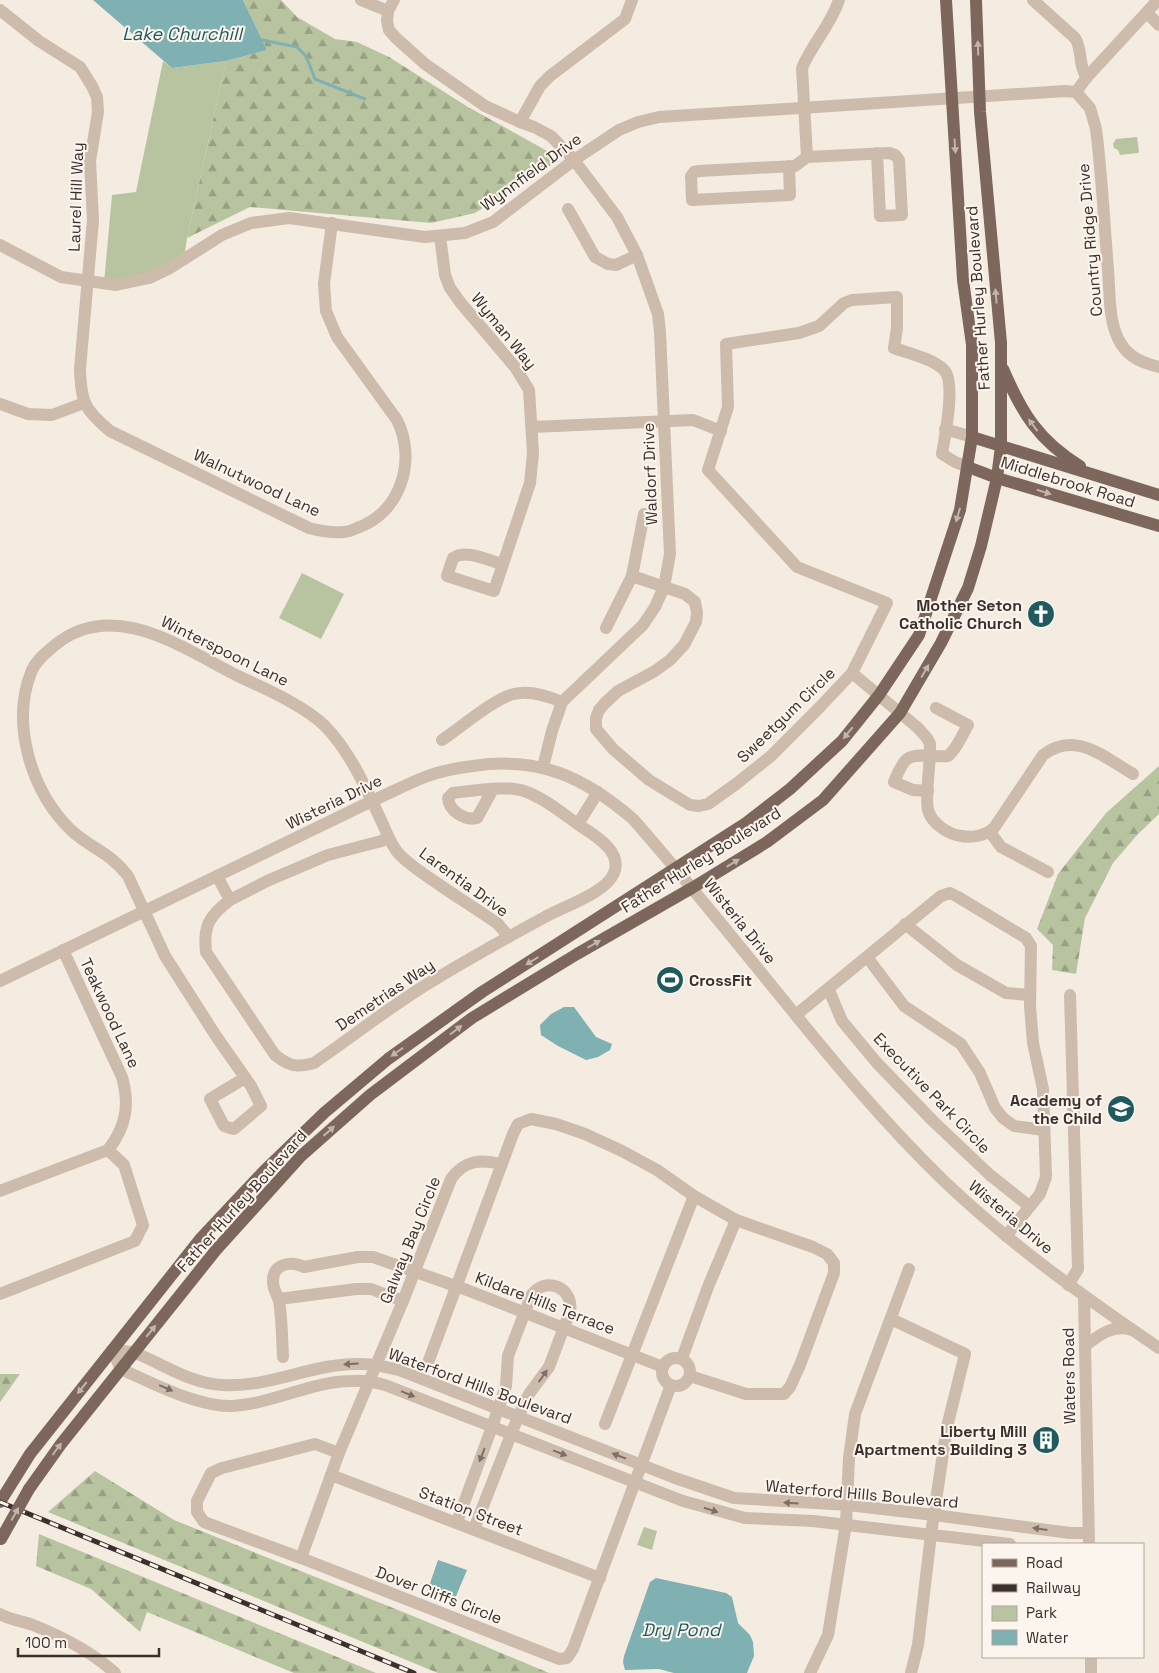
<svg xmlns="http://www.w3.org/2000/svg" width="1159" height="1673" viewBox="0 0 1159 1673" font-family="'Space Grotesk',sans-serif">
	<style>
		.green { fill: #b8c4a0 }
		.forest { fill: url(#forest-firs) }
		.water { fill: #7fb0b2 }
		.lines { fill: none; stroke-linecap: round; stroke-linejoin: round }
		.stream { stroke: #7fb0b2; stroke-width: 3 }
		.minor { stroke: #cdbbac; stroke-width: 12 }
		.major { stroke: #7d675c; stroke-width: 12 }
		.rail-casing { stroke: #3b302b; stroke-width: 5 }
		.rail { stroke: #fbf5ee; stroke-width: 3; stroke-dasharray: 9; stroke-linecap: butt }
		.major-bridge { stroke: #7d675c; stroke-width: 12 }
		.oneway { fill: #c2b5ac }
		.oneway2 { fill: #7d6f65 }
		.labels { text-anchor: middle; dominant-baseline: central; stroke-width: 4; stroke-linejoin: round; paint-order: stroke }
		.street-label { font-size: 16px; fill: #3b302b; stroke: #fbf5ee }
		.poi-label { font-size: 16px; font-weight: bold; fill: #3b302b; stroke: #fbf5ee; text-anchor: end }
		.water-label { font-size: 18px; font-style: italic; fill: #1f5a5e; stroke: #fbf5ee }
	</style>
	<defs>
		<pattern id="forest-firs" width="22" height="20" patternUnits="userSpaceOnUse" patternTransform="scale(1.25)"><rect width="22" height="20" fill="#b8c4a0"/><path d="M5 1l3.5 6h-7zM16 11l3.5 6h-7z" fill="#97a083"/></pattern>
	</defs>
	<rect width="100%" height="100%" fill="#f4ebe1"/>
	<g class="green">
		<polygon points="163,61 172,68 226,61 187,238 184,259 149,278 104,283 112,195 136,192"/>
		<polygon points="1137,137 1139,151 1138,153 1120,155 1118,150 1114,148 1113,144 1116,139"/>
		<polygon points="302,573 344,594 321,639 279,618"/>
		<polygon points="644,1527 657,1531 652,1550 637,1545"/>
	</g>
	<g class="forest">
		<polygon points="243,0 281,0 297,17 335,39 357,42 389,57 468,107 549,152 556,162 475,213 431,223 250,207 187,238 226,61 267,50"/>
		<polygon points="1159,766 1159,814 1138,834 1113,863 1085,918 1076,974 1052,970 1053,945 1037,929 1058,874 1106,813"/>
		<polygon points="0,1374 20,1374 0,1402"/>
		<polygon points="95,1471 174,1520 413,1616 549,1673 438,1673 48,1512"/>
		<polygon points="39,1534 376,1673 294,1673 147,1612 140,1632 91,1589 36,1566"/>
	</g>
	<g class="water">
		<polygon points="93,0 243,0 267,50 226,61 172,68"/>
		<polygon points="564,1007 574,1007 596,1037 612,1044 610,1050 598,1057 586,1060 558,1046 541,1035 540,1025 551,1014"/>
		<polygon points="438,1560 467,1570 454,1601 427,1592"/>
		<polygon points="656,1578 726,1593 732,1597 738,1623 750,1635 753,1642 754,1656 747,1673 674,1673 659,1669 625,1670 623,1662 624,1656 650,1582"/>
	</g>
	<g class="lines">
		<polyline class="stream" points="262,40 297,47 306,56 315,79 365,99"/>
		<g class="minor">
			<polyline points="361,0 388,11"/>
			<polyline points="394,0 388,11 387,21 389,30 396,38 425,64 485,106 520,122 534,127 551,136 574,160 617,217 637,255 658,314 660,332 670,554 664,587 655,607 643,625 562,702 552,731 543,767"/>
			<path d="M1033 0 1075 38C1083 50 1078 67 1087 77"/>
			<path d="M0 10 39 41 80 67 92 86 97 97 98 112 90 161 93 220 80 369C81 402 84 409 110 431L309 528C320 531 331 533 343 532 348 532 353 530 357 528 401 513 417 460 397 420L337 337 326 311 324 284 332 223"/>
			<polyline points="1147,13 1159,25"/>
			<path d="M1076 92 1090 108 1096 129C1102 175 1104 222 1108 269 1110 293 1108 323 1121 344 1130 358 1143 363 1159 367"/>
			<polyline points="520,122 540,86 550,76 625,19 632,0"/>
			<path d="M807 157 802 68C812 44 831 25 839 0"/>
			<polyline points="789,166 790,195 692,200 691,176 694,172 699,171 795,166 807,157 889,153 895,155 899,160 902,215 880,216 877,153"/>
			<polyline points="568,209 595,257 608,264 616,265 637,255"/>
			<path d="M440 236 445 275 450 288 460 302 515 367 529 390 533 453 530 483 494 591 447 576 453 558C467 549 487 560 502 564"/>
			<polyline points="0,245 61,277 116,285 149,278 170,268 222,235 251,223 289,218 425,237 465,233 493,222 574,160 619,130 638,122 659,117 1065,91 1076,92 1087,77 1158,0"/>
			<polyline points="0,404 28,414 52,415 84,403"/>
			<polyline points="532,427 693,420 721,431"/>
			<polyline points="945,429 972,437"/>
			<path d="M632 576 685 594 695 602 697 613 696 622 684 645 670 660 655 671 618 691 605 703 599 710 596 718V729L613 749 649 780 690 805 699 806 708 804 736 784 771 756 818 709 852 673 887 603 797 567 708 470 728 407 726 344 799 333 819 326 844 303 852 300 897 297V328L894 348C908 353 934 359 944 370 956 382 945 436 942 454L955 462 968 467"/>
			<polyline points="606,628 632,576 644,514"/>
			<path d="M852 673 917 727 927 738 930 744V751C930 766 925 797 928 810 932 824 948 834 961 836 972 838 985 836 994 828L1043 755C1075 730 1104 757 1133 774"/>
			<path d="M442 740C460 728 495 698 514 694 529 690 548 696 562 702"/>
			<path d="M928 791 913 790 894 782C897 775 900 767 905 761 913 751 936 758 948 756 957 749 962 735 968 725L936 708"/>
			<polyline points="578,824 598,792"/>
			<polyline points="990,832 1001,847 1048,872"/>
			<path d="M217 876 230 900C209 916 203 926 206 952L275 1055C289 1066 296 1068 314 1063 352 1037 391 1006 429 983 467 960 506 938 545 917 564 906 605 894 614 873 623 851 594 835 579 825 562 813 544 798 524 791 506 785 472 791 453 793L448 798C449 811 465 821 477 818L493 789"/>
			<polyline points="230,900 267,881 328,855 389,839"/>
			<polyline points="905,924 957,965 1006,993 1029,995"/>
			<polyline points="867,957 904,1006 961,1044 980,1073 995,1108 1003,1118 1014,1126 1044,1130"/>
			<path d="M0 981 372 801C390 793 407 784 425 777 440 771 456 768 473 766 539 756 584 777 633 819 684 877 732 937 781 997 832 1060 885 1124 944 1181 1010 1244 1084 1297 1159 1348"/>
			<polyline points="829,990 842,1021 877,1063 933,1121 990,1175 1029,1206"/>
			<polyline points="796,1015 941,896 950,893 958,897 1026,938 1031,946 1030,1006 1033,1043 1043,1089 1046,1177 1040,1194 1006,1236"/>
			<path d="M245 1078 210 1099 224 1126 234 1129 261 1106 251 1086 216 1036 165 956 128 876C111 853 92 849 72 831 31 792 10 723 32 670 37 659 47 652 55 645 113 598 181 647 236 675 263 688 304 705 325 726 350 752 365 786 380 818 386 830 390 845 400 855 410 865 422 873 434 881 455 896 477 909 498 924L509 937"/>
			<path d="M501 1164C481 1159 464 1160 451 1179L403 1301 339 1453 301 1558 559 1659 567 1658 573 1649 671 1385"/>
			<path d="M0 1191 108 1150C126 1127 130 1105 122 1077L63 950"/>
			<polyline points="1068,1285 1078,1269 1070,995"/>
			<polyline points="0,1294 135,1241 143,1225 124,1165 108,1150"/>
			<polyline points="1084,1297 1089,1544"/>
			<polyline points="279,1299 356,1289 371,1289 403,1301"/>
			<polyline points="891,1319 965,1354 947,1427 931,1534 918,1645 911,1673"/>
			<path d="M1085 1346C1099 1335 1113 1324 1132 1330"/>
			<path d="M112 1350C119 1351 128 1351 135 1353 164 1364 190 1384 223 1385 270 1388 315 1362 362 1364 374 1364 386 1367 399 1370L675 1478 734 1498 848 1505 934 1515 1070 1533H1088"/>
			<path d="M112 1350 121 1369C152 1383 198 1407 232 1406 272 1404 313 1381 351 1381 362 1380 374 1382 385 1385L683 1501 745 1518 813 1521 1010 1544"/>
			<path d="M283 1357C282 1338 282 1319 279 1301 277 1294 273 1289 273 1282 272 1263 291 1261 304 1267L358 1257H373L467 1290 663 1367"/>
			<circle cx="676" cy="1372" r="14"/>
			<polyline points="682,1358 708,1287 736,1220"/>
			<polyline points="429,1360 513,1134 518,1124 531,1119 556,1124 585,1134 622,1151 657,1170 694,1196 736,1220 813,1247 827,1254 834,1263 834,1273 800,1365 790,1387 784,1394 746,1394 690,1376"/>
			<polyline points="605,1424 694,1196"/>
			<polyline points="331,1475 600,1578"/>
			<path d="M457 1522 492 1427 506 1386 508 1356 531 1296C544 1275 574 1287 570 1311L549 1367 529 1394 518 1417 474 1529"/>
			<polyline points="301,1558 204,1522 197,1512 197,1501 211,1473 222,1468 315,1444 339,1453"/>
			<path d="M0 1614C11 1620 22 1621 33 1625 63 1637 91 1651 115 1673"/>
			<polyline points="1091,1657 1091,1673"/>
			<polyline points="810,1673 828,1635 846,1524 849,1458 855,1414 909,1269"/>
		</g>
		<g class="major">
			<path d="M1003 369C1022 413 1038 440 1080 466"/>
			<polyline points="972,437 1159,495"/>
			<polyline points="968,467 997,478 1159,526"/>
			<polyline points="29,1489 61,1444 216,1250 301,1156 370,1095 472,1018 577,954 692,888 767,842 823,800 900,713 941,643 968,588 981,546 997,478 1001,446 1001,343 980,112 976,0"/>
			<polyline points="0,1502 30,1454 201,1238 264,1171 324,1113 388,1059 482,992 746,823 790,789 842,741 879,695 919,635 960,510 972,437 972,345 963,280 946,0"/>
		</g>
		<g class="rail-casing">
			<polyline id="rail" points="0,1502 414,1673"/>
		</g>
		<use href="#rail" class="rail"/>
		<polyline class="major-bridge" points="1,1539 29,1489"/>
	</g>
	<defs><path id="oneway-solid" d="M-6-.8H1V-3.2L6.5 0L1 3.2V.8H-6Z" transform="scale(1.25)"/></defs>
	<g class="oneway">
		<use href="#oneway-solid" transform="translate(978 48) rotate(-92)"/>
		<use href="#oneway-solid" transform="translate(955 146) rotate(86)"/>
		<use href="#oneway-solid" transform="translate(996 296) rotate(-95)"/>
		<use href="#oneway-solid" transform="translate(1033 425) rotate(-126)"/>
		<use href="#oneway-solid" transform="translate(1044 492) rotate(17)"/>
		<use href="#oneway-solid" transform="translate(958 515) rotate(106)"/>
		<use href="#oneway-solid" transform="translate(925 671) rotate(-60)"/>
		<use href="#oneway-solid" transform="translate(848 733) rotate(129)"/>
		<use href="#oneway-solid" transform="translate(733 863) rotate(-31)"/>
		<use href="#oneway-solid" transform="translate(594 944) rotate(-30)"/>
		<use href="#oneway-solid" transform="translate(532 961) rotate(148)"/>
		<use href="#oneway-solid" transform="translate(456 1030) rotate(-37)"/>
		<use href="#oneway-solid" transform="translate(397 1052) rotate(145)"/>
		<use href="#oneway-solid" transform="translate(329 1131) rotate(-42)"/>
		<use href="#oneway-solid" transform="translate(151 1331) rotate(-51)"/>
		<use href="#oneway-solid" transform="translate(82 1388) rotate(129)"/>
		<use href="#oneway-solid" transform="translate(57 1449) rotate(-53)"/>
		<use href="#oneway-solid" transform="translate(15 1514) rotate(-61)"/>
	</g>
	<g class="oneway2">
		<use href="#oneway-solid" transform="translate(351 1364) rotate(177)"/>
		<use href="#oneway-solid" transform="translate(543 1376) rotate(-55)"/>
		<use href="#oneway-solid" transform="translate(166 1388) rotate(23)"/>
		<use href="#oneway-solid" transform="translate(408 1394) rotate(22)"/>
		<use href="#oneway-solid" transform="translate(560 1453) rotate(21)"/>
		<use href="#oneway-solid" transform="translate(482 1455) rotate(111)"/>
		<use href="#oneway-solid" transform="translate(619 1456) rotate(-159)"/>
		<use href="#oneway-solid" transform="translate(791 1503) rotate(-177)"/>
		<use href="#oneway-solid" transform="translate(711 1510) rotate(17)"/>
		<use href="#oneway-solid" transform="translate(1040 1529) rotate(-172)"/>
	</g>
	<defs>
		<g id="church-disc" transform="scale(1.4375)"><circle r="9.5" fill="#1f5a5e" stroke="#fbf5ee"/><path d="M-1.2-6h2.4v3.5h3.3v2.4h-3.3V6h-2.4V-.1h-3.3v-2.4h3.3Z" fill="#fff"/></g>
		<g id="stadium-disc" transform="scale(1.4375)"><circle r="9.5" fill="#1f5a5e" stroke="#fbf5ee"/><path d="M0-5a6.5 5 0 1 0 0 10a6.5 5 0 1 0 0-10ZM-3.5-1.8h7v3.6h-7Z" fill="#fff"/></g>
		<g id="school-disc" transform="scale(1.4375)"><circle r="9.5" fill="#1f5a5e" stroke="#fbf5ee"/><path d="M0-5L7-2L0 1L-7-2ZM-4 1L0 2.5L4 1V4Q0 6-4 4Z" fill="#fff"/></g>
		<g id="building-disc" transform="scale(1.4375)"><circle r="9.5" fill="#1f5a5e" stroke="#fbf5ee"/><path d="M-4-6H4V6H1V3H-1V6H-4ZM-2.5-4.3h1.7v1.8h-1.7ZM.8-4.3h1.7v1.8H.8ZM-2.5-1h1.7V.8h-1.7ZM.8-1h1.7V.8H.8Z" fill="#fff"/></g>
	</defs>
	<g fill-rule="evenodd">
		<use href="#church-disc" x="1041" y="614"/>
		<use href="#stadium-disc" x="670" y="980"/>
		<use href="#school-disc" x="1121" y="1109"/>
		<use href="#building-disc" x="1046" y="1440"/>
	</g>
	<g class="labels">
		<g class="street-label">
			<text transform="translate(531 172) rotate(-36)">Wynnfield Drive</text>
			<text transform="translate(76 197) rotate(-88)">Laurel Hill Way</text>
			<text transform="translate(1090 240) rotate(-95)">Country Ridge Drive</text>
			<text transform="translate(978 298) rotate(-94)">Father Hurley Boulevard</text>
			<text transform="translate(504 331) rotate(51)">Wyman Way</text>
			<text transform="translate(650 474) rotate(-92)">Waldorf Drive</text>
			<text transform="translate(1068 482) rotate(17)">Middlebrook Road</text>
			<text transform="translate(257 483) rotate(25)">Walnutwood Lane</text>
			<text transform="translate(225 651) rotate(26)">Winterspoon Lane</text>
			<text transform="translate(786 715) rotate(-44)">Sweetgum Circle</text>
			<text transform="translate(334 802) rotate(-26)">Wisteria Drive</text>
			<text transform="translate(701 860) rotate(-32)">Father Hurley Boulevard</text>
			<text transform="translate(464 882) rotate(36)">Larentia Drive</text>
			<text transform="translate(740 921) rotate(51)">Wisteria Drive</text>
			<text transform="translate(385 995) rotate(-34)">Demetrias Way</text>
			<text transform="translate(110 1013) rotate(65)">Teakwood Lane</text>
			<text transform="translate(932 1093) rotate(46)">Executive Park Circle</text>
			<text transform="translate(242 1201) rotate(-48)">Father Hurley Boulevard</text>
			<text transform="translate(1011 1217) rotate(40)">Wisteria Drive</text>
			<text transform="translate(410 1240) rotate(-68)">Galway Bay Circle</text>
			<text transform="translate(545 1303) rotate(21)">Kildare Hills Terrace</text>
			<text transform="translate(1069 1376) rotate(-91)">Waters Road</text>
			<text transform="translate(480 1386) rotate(20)">Waterford Hills Boulevard</text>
			<text transform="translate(862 1494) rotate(5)">Waterford Hills Boulevard</text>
			<text transform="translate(471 1511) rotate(21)">Station Street</text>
			<text transform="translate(439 1595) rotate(21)">Dover Cliffs Circle</text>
		</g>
		<g class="poi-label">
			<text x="1022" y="605">Mother Seton<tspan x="1022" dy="18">Catholic Church</tspan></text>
			<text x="689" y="980" text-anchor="start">CrossFit</text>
			<text x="1102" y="1100">Academy of<tspan x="1102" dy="18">the Child</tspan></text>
			<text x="1027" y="1431">Liberty Mill<tspan x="1027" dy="18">Apartments Building 3</tspan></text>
		</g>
		<g class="water-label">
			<text x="182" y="33">Lake Churchill</text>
			<text x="681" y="1629">Dry Pond</text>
		</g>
	</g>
	<rect x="982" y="1543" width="162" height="115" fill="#fbf5ee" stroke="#aea6a0"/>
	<rect x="992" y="1559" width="25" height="8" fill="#7d675c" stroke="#aea6a0"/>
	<text x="1026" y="1568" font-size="15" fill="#3b302b">Road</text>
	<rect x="992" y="1584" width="25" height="8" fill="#3b302b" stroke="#aea6a0"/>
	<text x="1026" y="1593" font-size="15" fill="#3b302b">Railway</text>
	<rect x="992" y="1606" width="25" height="15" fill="#b8c4a0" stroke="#aea6a0"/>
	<text x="1026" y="1618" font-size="15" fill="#3b302b">Park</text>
	<rect x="992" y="1630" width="25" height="15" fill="#7fb0b2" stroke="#aea6a0"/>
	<text x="1026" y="1643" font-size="15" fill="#3b302b">Water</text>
	<path d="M18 1648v8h141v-8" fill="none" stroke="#3b302b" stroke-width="2.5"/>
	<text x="25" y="1648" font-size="15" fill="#3b302b" stroke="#fbf5ee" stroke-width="4" paint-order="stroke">100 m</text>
</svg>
